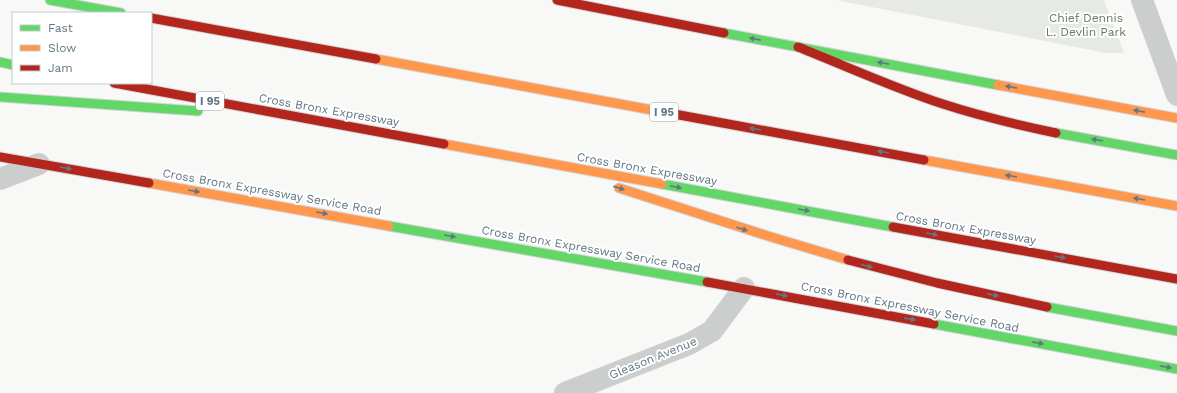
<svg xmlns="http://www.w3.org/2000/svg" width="1177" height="393" viewBox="0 0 1177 393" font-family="'Work Sans',sans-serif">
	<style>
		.green { fill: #e7eae4 }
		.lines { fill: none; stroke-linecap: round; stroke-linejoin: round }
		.fast-casing { stroke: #d4d6d6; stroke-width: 11 }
		.slow-casing { stroke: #d4d6d6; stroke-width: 11 }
		.jam-casing { stroke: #d4d6d6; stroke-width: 11 }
		.street { stroke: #cccece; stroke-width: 22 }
		.fast { stroke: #63d668; stroke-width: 9 }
		.slow { stroke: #ff974d; stroke-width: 9 }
		.jam { stroke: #b3261e; stroke-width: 9 }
		.oneway { fill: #627783 }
		.labels { text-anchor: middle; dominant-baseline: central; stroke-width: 4; stroke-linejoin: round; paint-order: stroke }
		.shield { fill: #fff; stroke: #91a0a8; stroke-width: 1 }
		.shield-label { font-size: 11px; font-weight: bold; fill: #627783 }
		.park-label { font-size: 12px; fill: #677a61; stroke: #fff }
		.street-label { font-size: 12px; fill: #627783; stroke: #fff }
	</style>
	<rect width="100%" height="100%" fill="#f8f8f7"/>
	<polygon class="green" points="836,0 1104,0 1124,53 1106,53"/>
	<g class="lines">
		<g class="fast-casing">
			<g id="fast">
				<polyline points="50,0 121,13"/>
				<polyline points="724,33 998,85"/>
				<polyline points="0,62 13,65"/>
				<polyline points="0,97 198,111"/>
				<polyline points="1056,133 1177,155"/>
				<polyline points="662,184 893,227"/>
				<polyline points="389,226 707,282"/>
				<polyline points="1047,307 1177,331"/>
				<polyline points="934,324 1177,369"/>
			</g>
		</g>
		<g class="slow-casing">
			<g id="slow">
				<polyline points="376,59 674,114"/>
				<polyline points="998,85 1177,118"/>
				<polyline points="444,144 662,184"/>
				<polyline points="924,160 1177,206"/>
				<polyline points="149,183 389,226"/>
				<polyline points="619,188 768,236 848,260"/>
			</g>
		</g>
		<g class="jam-casing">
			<g id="jam">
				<polyline points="557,0 724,33"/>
				<polyline points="151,18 376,59"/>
				<path d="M798 47C846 66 894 88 943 104 980 116 1018 125 1056 133"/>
				<polyline points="114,83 444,144"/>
				<polyline points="674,114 924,160"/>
				<polyline points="0,157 149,183"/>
				<polyline points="893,227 1177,279"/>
				<polyline points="848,260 937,283 1047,307"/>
				<polyline points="707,282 934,324"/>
			</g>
		</g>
		<g class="street">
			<polyline points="1142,0 1177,95"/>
			<polyline points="0,179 39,164"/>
			<polyline points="565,393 689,344 712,331 744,288"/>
		</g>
		<use href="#fast" class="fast"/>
		<use href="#slow" class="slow"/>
		<use href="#jam" class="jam"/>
	</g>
	<defs><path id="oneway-solid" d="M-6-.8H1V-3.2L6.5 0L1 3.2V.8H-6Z"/></defs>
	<g class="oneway">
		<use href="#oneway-solid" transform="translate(755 39) rotate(-169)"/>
		<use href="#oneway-solid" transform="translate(883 63) rotate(-169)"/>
		<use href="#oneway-solid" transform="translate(1011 87) rotate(-169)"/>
		<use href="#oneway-solid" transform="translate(1139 111) rotate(-169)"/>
		<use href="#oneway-solid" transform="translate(755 129) rotate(-170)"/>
		<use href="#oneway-solid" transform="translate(1097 140) rotate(-170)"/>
		<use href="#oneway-solid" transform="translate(883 152) rotate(-170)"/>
		<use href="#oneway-solid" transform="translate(66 168) rotate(10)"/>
		<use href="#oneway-solid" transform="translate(1011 176) rotate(-170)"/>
		<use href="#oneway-solid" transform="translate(676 187) rotate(10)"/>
		<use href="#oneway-solid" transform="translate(619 188) rotate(18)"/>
		<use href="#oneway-solid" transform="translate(194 191) rotate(10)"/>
		<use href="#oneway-solid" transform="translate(1139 199) rotate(-170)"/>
		<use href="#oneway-solid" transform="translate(804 210) rotate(10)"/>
		<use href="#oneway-solid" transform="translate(322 213) rotate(10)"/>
		<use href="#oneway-solid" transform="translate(742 229) rotate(18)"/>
		<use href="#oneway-solid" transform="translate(932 234) rotate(10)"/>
		<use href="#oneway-solid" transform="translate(450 236) rotate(10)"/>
		<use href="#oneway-solid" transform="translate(1060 257) rotate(10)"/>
		<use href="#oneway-solid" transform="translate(867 266) rotate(14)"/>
		<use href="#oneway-solid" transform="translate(782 295) rotate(11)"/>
		<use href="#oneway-solid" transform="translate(993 295) rotate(12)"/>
		<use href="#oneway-solid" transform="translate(910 319) rotate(11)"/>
		<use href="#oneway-solid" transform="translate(1038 343) rotate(11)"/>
		<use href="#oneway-solid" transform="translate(1166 367) rotate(11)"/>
	</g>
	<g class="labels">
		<g class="shield">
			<rect x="196" y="92" width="28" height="18" rx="3"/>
			<rect x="650" y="103" width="28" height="18" rx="3"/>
		</g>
		<g class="shield-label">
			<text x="210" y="101">I 95</text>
			<text x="664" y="112">I 95</text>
		</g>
		<g class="park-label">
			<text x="1086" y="18">Chief Dennis<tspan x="1086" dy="14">L. Devlin Park</tspan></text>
		</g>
		<g class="street-label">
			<text transform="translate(329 110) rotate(10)">Cross Bronx Expressway</text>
			<text transform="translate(647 169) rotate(10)">Cross Bronx Expressway</text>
			<text transform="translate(272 192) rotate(10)">Cross Bronx Expressway Service Road</text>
			<text transform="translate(966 228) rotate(10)">Cross Bronx Expressway</text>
			<text transform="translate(591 249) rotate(10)">Cross Bronx Expressway Service Road</text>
			<text transform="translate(910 307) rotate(11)">Cross Bronx Expressway Service Road</text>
			<text transform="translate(653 358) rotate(-22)">Gleason Avenue</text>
		</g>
	</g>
	<rect x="12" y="12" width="140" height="72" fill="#ffffff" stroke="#c0c9cd"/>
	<rect x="20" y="25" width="20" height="6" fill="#63d668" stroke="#c0c9cd"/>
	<text x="48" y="32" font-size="12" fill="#627783">Fast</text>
	<rect x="20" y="45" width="20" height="6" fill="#ff974d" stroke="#c0c9cd"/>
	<text x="48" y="52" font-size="12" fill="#627783">Slow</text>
	<rect x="20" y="65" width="20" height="6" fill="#b3261e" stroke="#c0c9cd"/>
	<text x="48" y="72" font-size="12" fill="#627783">Jam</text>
</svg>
